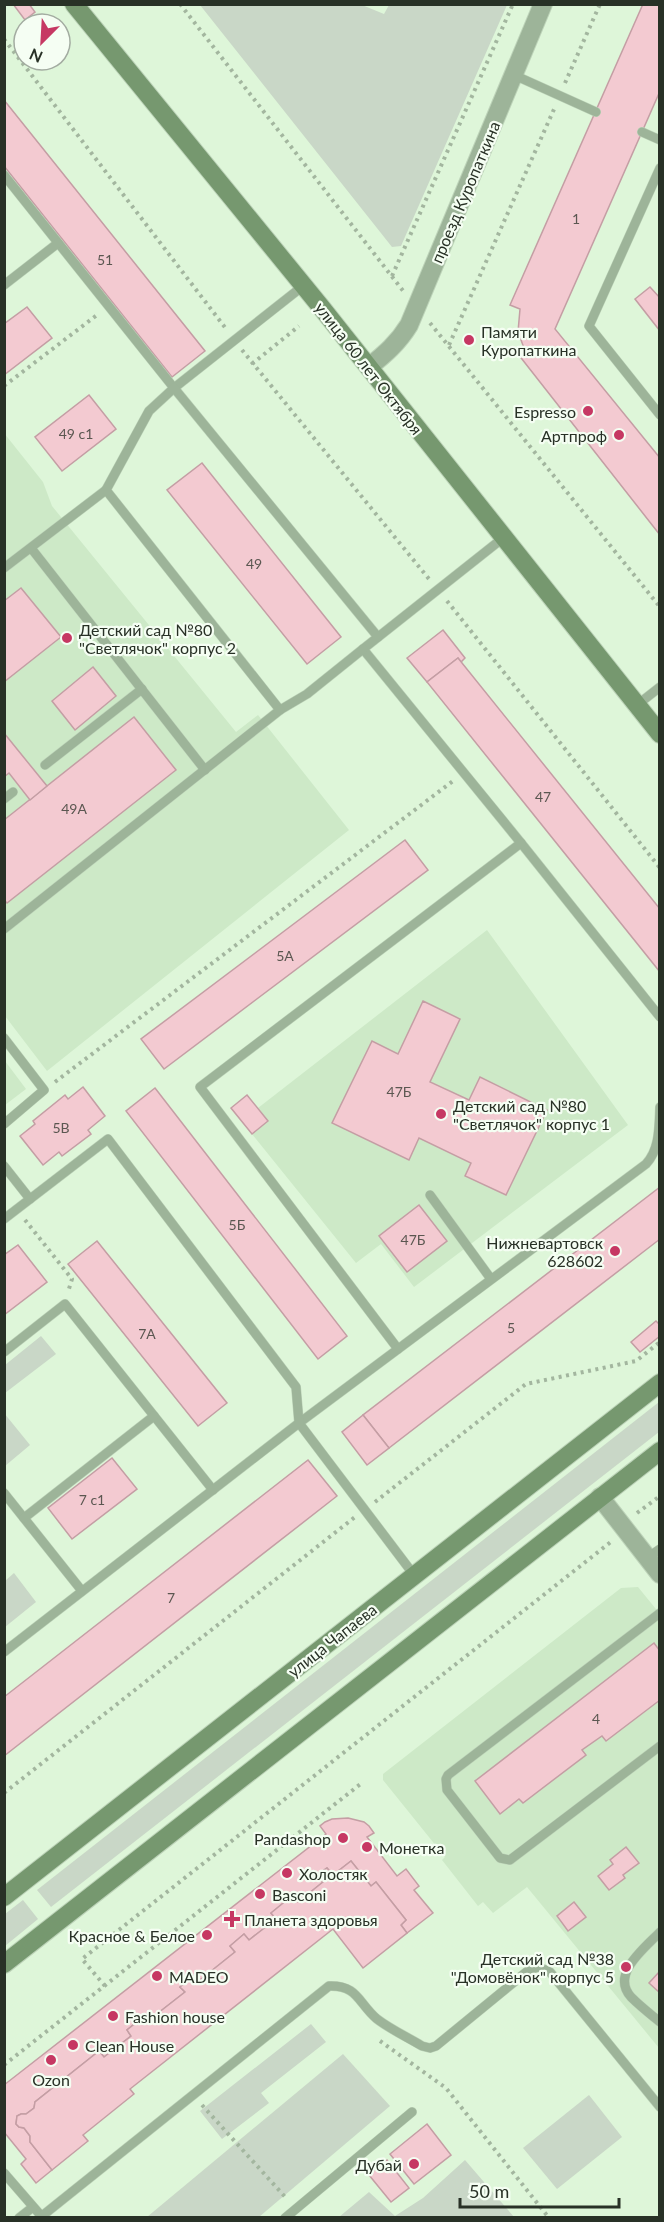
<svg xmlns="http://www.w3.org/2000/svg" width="664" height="2222" viewBox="0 0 664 2222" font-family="Lato,sans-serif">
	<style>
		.built { fill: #cde9c7 }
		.green { fill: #c9d7c7 }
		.building { fill: #f3cad1; stroke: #c49ea4; stroke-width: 1.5 }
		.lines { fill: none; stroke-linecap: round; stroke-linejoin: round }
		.service-casing { stroke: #bdd3b9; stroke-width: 10 }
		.minor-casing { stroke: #bdd3b9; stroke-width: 20 }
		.secondary-casing { stroke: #bdd3b9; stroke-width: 20 }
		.path { stroke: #a3b69f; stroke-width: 4; stroke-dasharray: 3 4.5; stroke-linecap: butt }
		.service { stroke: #9db499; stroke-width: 9 }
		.minor { stroke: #9db499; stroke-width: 18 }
		.secondary { stroke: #76986f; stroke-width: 18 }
		.poi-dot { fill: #c63863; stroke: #f5fef3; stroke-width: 2 }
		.labels { text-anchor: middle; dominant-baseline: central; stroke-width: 4.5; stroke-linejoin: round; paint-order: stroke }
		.number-label { font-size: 14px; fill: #5b5751 }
		.street-label { font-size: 16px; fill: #283126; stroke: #f5fef3 }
		.poi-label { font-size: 16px; fill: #283126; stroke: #f5fef3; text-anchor: start }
	</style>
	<rect width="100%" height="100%" fill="#def6d9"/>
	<g class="built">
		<polygon points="4,433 43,482 52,506 236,732 258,715 349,830 47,1071 5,1016"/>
		<polygon points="487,930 628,1125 414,1287 381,1244 356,1263 252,1134 268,1121 258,1108"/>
		<polygon points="5,1061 26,1089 5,1105"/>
		<polygon points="638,1587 660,1614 659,2048 527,1887 493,1913 483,1902 478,1906 442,1860 445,1857 383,1780 383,1774 621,1588"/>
	</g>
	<g class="green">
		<polygon points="200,5 362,5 384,14 389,5 507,5 401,246 392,247"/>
		<polygon points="41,1336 56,1354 5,1393 5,1365"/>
		<polygon points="659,1402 659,1432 51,1907 37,1890"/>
		<polygon points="4,1413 30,1445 5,1466 4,1466"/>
		<polygon points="14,1573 36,1602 5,1627 5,1581"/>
		<polygon points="23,1900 38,1919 5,1946 5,1914"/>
		<polygon points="311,2024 326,2042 261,2093 269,2103 222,2139 200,2111"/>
		<polygon points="343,2054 390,2106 259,2217 147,2217"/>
		<polygon points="589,2095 622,2137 557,2189 523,2148"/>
		<polygon points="465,2160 514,2217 339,2217 369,2192 395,2216 423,2198"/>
	</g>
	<g class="building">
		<polygon points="13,4 29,4 35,12 25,20"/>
		<polygon points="643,4 660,4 660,91 555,329 660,458 660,535 518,354 524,348 518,332 520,309 510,305"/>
		<polygon points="4,100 205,351 172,377 4,166"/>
		<polygon points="650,287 660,298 660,331 635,299"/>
		<polygon points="27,307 52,338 4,375 4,324"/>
		<polygon points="89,395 116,429 62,471 35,437"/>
		<polygon points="202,463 341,637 307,664 167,490"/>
		<polygon points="21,588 61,637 4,682 4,601"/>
		<polygon points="443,630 465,658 461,662 458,658 427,682 407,658"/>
		<polygon points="458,658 660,909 660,972 427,682"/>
		<polygon points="93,667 116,696 75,730 52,701"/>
		<polygon points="134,717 176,770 7,903 4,900 4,820"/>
		<polygon points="4,733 47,786 30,800 9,773 4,777"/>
		<polygon points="405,840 428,870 164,1069 141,1039"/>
		<polygon points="423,1001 460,1019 430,1082 469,1100 480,1077 547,1110 506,1195 465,1176 471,1163 419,1138 409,1160 332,1123 372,1041 398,1054"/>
		<polygon points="83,1087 105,1116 88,1130 91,1134 62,1156 59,1152 43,1165 20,1136 35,1124 33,1121 65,1095 68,1099"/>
		<polygon points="155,1088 347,1336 318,1359 126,1111"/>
		<polygon points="247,1095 268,1121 252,1134 231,1108"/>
		<polygon points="660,1187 660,1239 389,1448 363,1415"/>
		<polygon points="419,1205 447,1241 407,1272 379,1236"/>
		<polygon points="97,1241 227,1403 198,1426 68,1264"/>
		<polygon points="18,1245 47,1282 4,1315 4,1255"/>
		<polygon points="656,1321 660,1325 660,1336 640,1352 631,1342"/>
		<polygon points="363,1415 389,1448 367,1465 342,1432"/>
		<polygon points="112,1458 137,1489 72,1539 48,1508"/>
		<polygon points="308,1460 337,1496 4,1756 4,1697"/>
		<polygon points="654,1643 660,1651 660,1700 606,1741 602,1736 582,1750 586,1755 523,1803 519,1799 500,1814 475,1781"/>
		<polygon points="348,1818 364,1822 369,1826 374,1833 367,1837 397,1876 406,1869 419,1886 414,1890 433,1913 407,1933 401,1925 406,1920 376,1882 371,1886 351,1861 333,1875 327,1868 317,1875 323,1882 298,1902 293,1895 271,1913 276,1919 249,1940 244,1934 230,1946 235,1952 200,1980 196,1974 180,1987 185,1992 153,2017 149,2012 127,2030 131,2036 104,2057 99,2051 35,2102 34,2108 26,2114 21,2114 17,2116 16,2124 19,2127 24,2128 30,2136 30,2142 52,2170 36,2183 21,2164 26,2159 4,2132 4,2085 326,1834 320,1826 325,1822 332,1819"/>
		<polygon points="626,1847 639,1863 623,1875 625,1878 609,1890 598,1876 613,1864 610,1860"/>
		<polygon points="351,1861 371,1886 376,1882 406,1920 401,1925 407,1933 363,1968 333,1929 130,2089 134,2094 83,2135 88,2141 52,2170 30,2142 30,2136 24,2128 19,2127 16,2124 17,2116 21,2114 26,2114 34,2108 35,2102 99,2051 104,2057 131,2036 127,2030 149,2012 153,2017 185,1992 180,1987 196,1974 200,1980 235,1952 230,1946 244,1934 249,1940 276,1919 271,1913 293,1895 298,1902 323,1882 317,1875 327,1868 333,1875"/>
		<polygon points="574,1902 586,1917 568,1931 557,1916"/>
		<polygon points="660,1971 660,1993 649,1983"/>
		<polygon points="427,2124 451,2155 414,2184 390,2154"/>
		<polygon points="387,2160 409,2188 391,2202 369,2175"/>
	</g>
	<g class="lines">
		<g class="service-casing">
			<g id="service">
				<polyline points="514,75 596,112"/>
				<polyline points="642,132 660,140"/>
				<polyline points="660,168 589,326 660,415"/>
				<polyline points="4,175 174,388 303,286"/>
				<polyline points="4,285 58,243"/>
				<polyline points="503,538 363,649 521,843 660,1017"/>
				<polyline points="31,548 205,770"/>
				<polyline points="4,568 106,490"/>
				<polyline points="363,649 307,694 280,710 106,490 149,411 174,388 378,637"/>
				<polyline points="637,705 660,687"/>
				<polyline points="45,765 142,689"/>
				<polyline points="4,799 13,792"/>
				<polyline points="4,929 280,710"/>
				<polyline points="4,1038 44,1090 4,1124"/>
				<polyline points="4,1166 30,1199 4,1219"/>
				<polyline points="430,1195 491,1279"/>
				<polyline points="398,1349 200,1087 521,843"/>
				<polyline points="4,1352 65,1304 213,1490"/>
				<polyline points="4,1493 82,1591"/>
				<polyline points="24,1518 154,1416"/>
				<polyline points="647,1558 660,1549"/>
				<path d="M414 1575 299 1423 646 1164C660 1149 659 1127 660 1107"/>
				<polyline points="660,1613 448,1775 446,1779 447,1790 500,1858 510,1860 660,1746"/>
				<polyline points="4,1652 299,1423 296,1387 108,1139 30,1199"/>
				<path d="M660 1932C645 1948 610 1974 631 1997 640 2006 650 2014 660 2022"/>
				<polyline points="4,2173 43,2218"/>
				<path d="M42 2216 329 1986C358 1985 358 2003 377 2019 390 2029 407 2037 422 2046L430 2048 436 2046 530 1969 539 1967 550 1972 660 2107"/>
				<polyline points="19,2218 33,2207"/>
				<polyline points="285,2218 412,2112"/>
			</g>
		</g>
		<g class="minor-casing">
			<g id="minor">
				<path d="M369 367C385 354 398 343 409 325L543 4"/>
				<polyline points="600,1497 660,1574"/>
			</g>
		</g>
		<g class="secondary-casing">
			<g id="secondary">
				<polyline points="74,4 321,307 660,734"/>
				<polyline points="4,1897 660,1383"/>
				<polyline points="4,1964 660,1451"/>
			</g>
		</g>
		<g class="path">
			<polyline points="180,4 404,292"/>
			<polyline points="4,39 227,330"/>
			<polyline points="565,83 600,4"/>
			<polyline points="392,276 513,4"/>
			<polyline points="430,323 660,607"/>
			<polyline points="449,345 555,107"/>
			<polyline points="242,350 429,579"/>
			<polyline points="252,364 299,326"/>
			<polyline points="4,386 97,315"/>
			<polyline points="447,601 660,868"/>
			<polyline points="55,1082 453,781"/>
			<polyline points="25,1220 72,1279 68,1292"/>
			<polyline points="375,1502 526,1384 636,1361 660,1342"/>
			<polyline points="637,1513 660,1496"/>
			<polyline points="4,1793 355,1517"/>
			<polyline points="105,1986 82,1959 612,1541"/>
			<polyline points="380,2041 446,2088 549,2218"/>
			<polyline points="4,2065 363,1782"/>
			<polyline points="202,2105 287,2199"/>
		</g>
		<use href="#service" class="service"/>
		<use href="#minor" class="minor"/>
		<use href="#secondary" class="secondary"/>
	</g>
	<g class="poi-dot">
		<circle cx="469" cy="340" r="6"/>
		<circle cx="588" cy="411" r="6"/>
		<circle cx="619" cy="435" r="6"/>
		<circle cx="67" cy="638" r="6"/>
		<circle cx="441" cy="1114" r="6"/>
		<circle cx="615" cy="1251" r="6"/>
		<circle cx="343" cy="1838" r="6"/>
		<circle cx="367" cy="1847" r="6"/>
		<circle cx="287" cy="1873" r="6"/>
		<circle cx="260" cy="1894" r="6"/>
		<path d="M229 1910h6v6h6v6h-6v6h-6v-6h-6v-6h6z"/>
		<circle cx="207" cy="1935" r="6"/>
		<circle cx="626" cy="1967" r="6"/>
		<circle cx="157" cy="1976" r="6"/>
		<circle cx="113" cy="2016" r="6"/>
		<circle cx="73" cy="2045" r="6"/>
		<circle cx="51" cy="2060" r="6"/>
		<circle cx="414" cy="2164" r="6"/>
	</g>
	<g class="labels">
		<g class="number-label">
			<text x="576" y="218">1</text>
			<text x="105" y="259">51</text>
			<text x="76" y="433">49 с1</text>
			<text x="254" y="563">49</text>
			<text x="543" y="796">47</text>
			<text x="74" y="808">49А</text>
			<text x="285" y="955">5А</text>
			<text x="399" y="1091">47Б</text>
			<text x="61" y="1127">5В</text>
			<text x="237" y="1224">5Б</text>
			<text x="413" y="1239">47Б</text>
			<text x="511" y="1327">5</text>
			<text x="147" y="1333">7А</text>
			<text x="92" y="1499">7 с1</text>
			<text x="171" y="1597">7</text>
			<text x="596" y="1718">4</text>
		</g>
		<g class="street-label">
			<text transform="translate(465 192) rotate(-67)">проезд Куропаткина</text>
			<text transform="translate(369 368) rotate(52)">улица 60 лет Октября</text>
			<text transform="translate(332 1640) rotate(-38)">улица Чапаева</text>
		</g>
		<g class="poi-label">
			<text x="481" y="331">Памяти<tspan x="481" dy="18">Куропаткина</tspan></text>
			<text x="576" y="411" text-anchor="end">Espresso</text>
			<text x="607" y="435" text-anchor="end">Артпроф</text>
			<text x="79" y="629">Детский сад №80<tspan x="79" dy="18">"Светлячок" корпус 2</tspan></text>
			<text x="453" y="1105">Детский сад №80<tspan x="453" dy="18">"Светлячок" корпус 1</tspan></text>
			<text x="603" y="1242" text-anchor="end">Нижневартовск<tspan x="603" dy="18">628602</tspan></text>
			<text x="331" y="1838" text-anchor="end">Pandashop</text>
			<text x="379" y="1847">Монетка</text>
			<text x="299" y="1873">Холостяк</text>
			<text x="272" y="1894">Basconi</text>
			<text x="244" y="1919">Планета здоровья</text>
			<text x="195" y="1935" text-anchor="end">Красное &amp; Белое</text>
			<text x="614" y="1958" text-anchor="end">Детский сад №38<tspan x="614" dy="18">"Домовёнок" корпус 5</tspan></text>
			<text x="169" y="1976">MADEO</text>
			<text x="125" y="2016">Fashion house</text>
			<text x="85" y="2045">Clean House</text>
			<text x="51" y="2079" text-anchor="middle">Ozon</text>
			<text x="402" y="2164" text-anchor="end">Дубай</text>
		</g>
	</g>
	<rect width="664" height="2222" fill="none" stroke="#283126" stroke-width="12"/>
	<g transform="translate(42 42) rotate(204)"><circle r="28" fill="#f5fef3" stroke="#a3aca1" stroke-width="1.5"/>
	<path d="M0-4.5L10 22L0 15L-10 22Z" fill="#c63863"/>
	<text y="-9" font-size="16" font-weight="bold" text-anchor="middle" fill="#283126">N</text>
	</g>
	<path d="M460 2198v9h159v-9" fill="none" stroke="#283126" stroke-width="3"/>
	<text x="469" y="2198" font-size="18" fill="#283126" stroke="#f5fef3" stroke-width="4.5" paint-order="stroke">50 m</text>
</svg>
